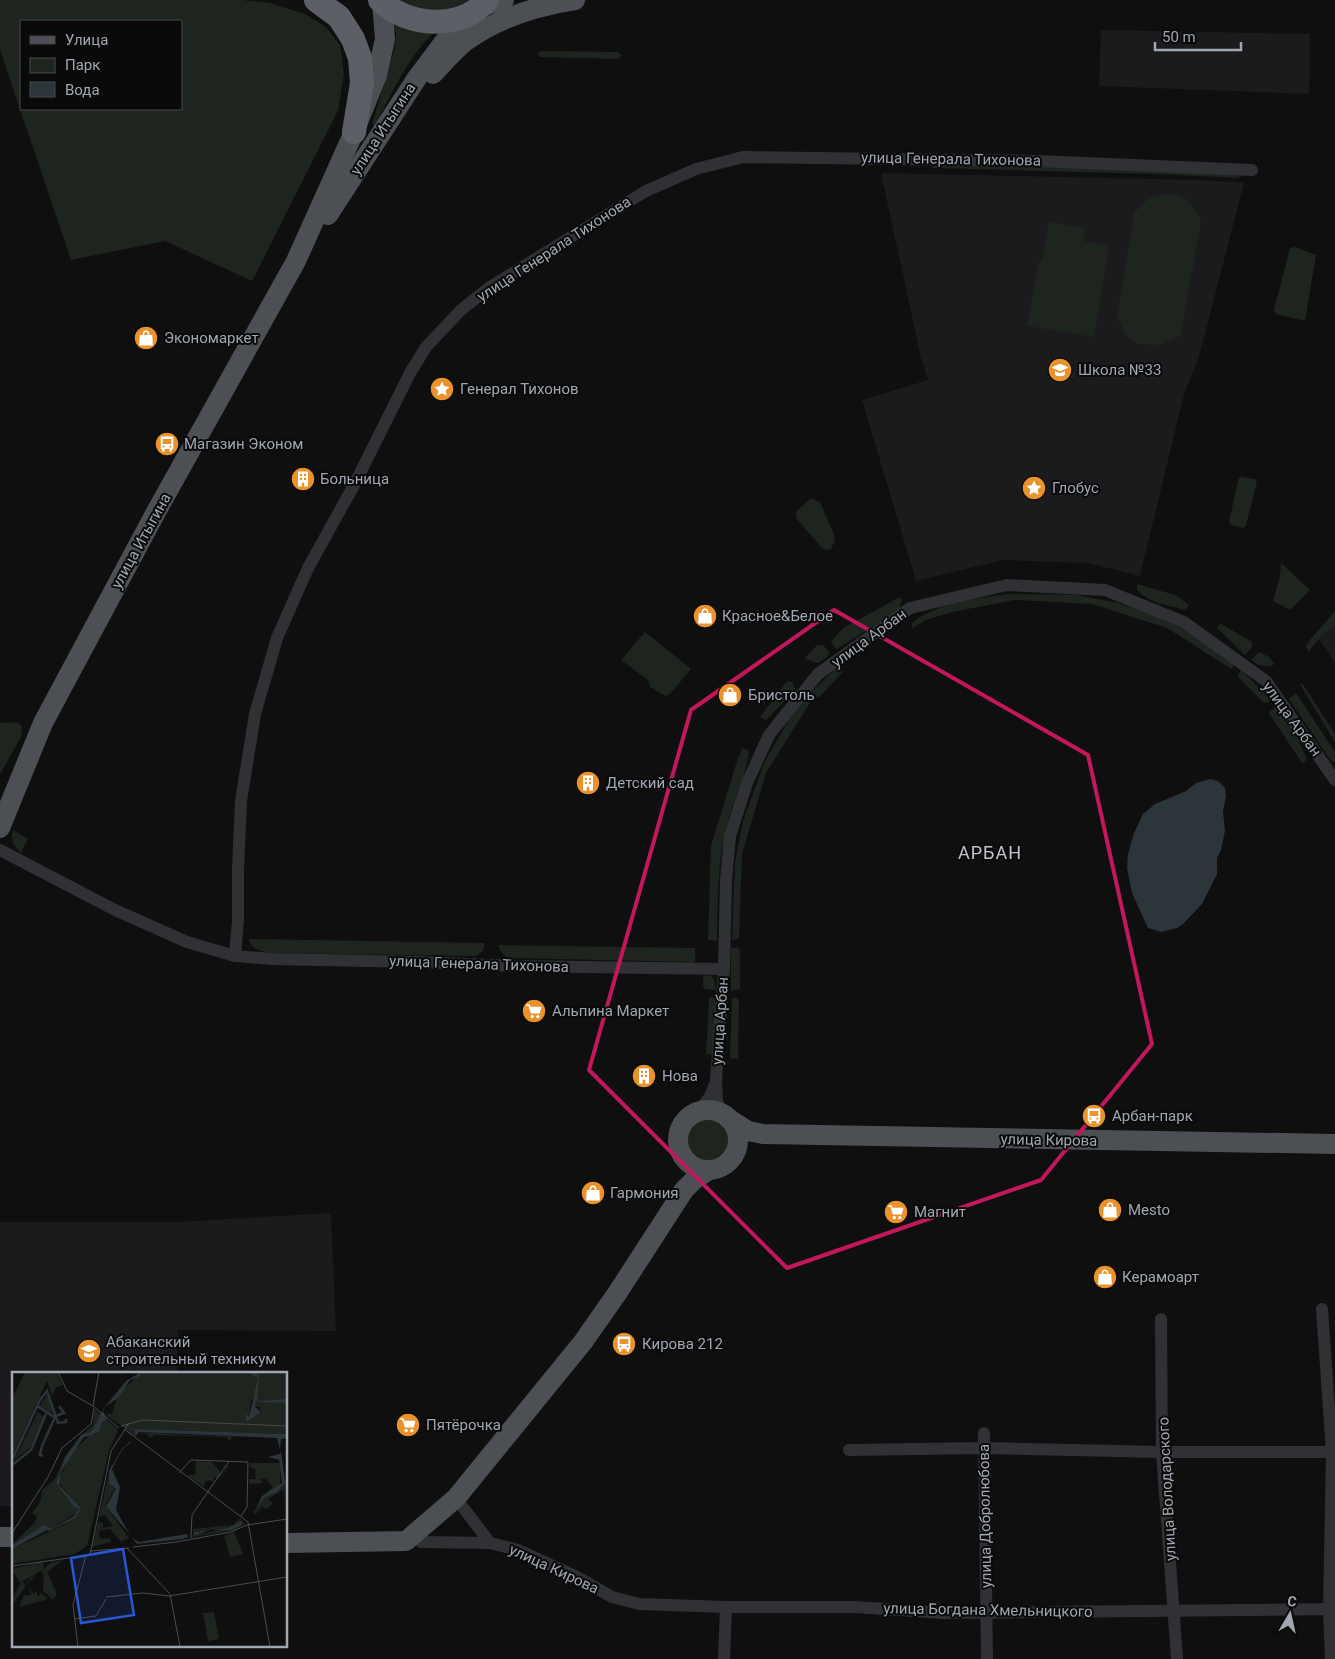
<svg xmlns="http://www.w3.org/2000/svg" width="1335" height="1659" viewBox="0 0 1335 1659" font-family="Roboto,sans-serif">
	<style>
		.built { fill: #1b1b1d }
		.green { fill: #1e241e; fill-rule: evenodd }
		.water { fill: #2b353a }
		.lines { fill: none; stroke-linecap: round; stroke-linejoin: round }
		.street { stroke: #303135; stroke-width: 12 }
		.primary { stroke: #4c4f54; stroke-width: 20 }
		.highway { stroke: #5c6066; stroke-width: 24 }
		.marked { fill: none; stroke: #c2185b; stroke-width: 4; stroke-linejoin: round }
		.labels { text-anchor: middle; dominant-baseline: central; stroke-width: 4; stroke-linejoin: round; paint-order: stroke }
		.street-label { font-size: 15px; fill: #a0a7b1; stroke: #0a0a0b }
		.poi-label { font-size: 15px; fill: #a0a7b1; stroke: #0a0a0b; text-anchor: start }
		.quarter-label { font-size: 18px; letter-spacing: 1px; fill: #c1c6cd; stroke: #0a0a0b }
		.inset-river { fill: none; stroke: #2b353a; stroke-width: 2.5 }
		.inset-road { fill: none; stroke: #494c50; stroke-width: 1 }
		.view { fill: #2a57d4; fill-opacity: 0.15; stroke: #2a57d4; stroke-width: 2.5 }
		.inset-edge { fill: none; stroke: #a0a7b1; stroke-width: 2.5 }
	</style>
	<rect width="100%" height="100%" fill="#0f0f10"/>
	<g class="built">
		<polygon points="1101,30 1310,34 1309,94 1099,86"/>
		<polygon points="881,173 1204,180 1244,183 1198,360 1184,394 1140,576 1088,563 1003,560 916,581 862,400 928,380 921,358"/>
		<polygon points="1335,625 1335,663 1319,639"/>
		<polygon points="331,1213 336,1331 178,1330 177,1373 14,1373 14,1506 0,1506 0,1222 177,1222"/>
	</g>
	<g class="green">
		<path d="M0 0H242L270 3 305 14 326 27 340 45 344 74 338 111 252 281 165 241 71 260 0 50ZM181 21V109H21V21Z"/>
		<path d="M396 0H470C442 16 424 13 396 0Z"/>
		<path d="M391 17 439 28C410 52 393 92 375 125L372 124 395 47 396 33Z"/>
		<polygon points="541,51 618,52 621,55 619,59 540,57 538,54"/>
		<polygon points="937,164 1231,172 1241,178 1153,174 933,168 933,166"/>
		<path d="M1165 194C1187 194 1191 205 1201 221L1181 335 1160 345 1139 344 1127 336 1117 318 1134 213 1147 200 1155 196Z"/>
		<polygon points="1049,222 1085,228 1084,241 1109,246 1094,337 1027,326 1039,261 1042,261"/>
		<polygon points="1295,247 1316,255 1305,321 1276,314 1274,310 1290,248"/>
		<polygon points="1240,477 1255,479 1257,482 1246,525 1244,528 1231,525 1229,522 1238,480"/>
		<polygon points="811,498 820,502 834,535 835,540 831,549 827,550 822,548 796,518 796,512"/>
		<polygon points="1281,563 1310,590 1290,610 1273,601 1280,576"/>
		<path d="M1137 584 1175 595 1189 605 1186 610C1170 606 1148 603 1137 590Z"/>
		<path d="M1008 594 1077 595 1118 603 1163 618 1193 634 1234 664 1233 668H1230L1167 628 1092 604 1015 600 952 612 926 620 913 628 911 624C937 602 976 599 1008 594Z"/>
		<polygon points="900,597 902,600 899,610 837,649 834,647 831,642 843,628"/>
		<polygon points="1335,611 1335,625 1319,639 1308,652 1306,646 1310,640"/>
		<polygon points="1220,623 1252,642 1252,647 1245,655 1217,628"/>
		<polygon points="645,632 691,669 670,694 666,696 650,687 648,680 621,660"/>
		<polygon points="817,645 823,645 830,653 826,658 818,663 811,661 805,658"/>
		<path d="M1259 652 1269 657 1275 664C1266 668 1258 666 1251 660Z"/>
		<polygon points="840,664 843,672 818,698 811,693"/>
		<polygon points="1241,670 1271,700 1267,703 1263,702 1237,676"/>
		<polygon points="787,681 792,682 795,690 766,720 760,717"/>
		<polygon points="1302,683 1335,734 1335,742 1300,684"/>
		<polygon points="1296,693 1335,752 1335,762 1331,761 1289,699"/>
		<polygon points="806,698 809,701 809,704 766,773 742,854 739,939 732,940 735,862 743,821 764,763 788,721"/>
		<polygon points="1276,707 1295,732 1307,760 1302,763 1268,712"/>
		<polygon points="17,722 22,726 21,737 0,774 0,723"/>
		<path d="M743 748 749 751C745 780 731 805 725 833 717 868 718 905 717 941L708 940 711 846 738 758Z"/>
		<path d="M13 830 28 839 21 853C14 845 10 841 13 830Z"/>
		<path d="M249 939 485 943 482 952 476 956H469L270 953C261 951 251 950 249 939Z"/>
		<polygon points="498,945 695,948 695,962 508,958 501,952"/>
		<polygon points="731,948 738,948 740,951 740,989 731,991"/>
		<polygon points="703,975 711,976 714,979 716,990 705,989 703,986"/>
		<polygon points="711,997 716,998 713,1055 706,1054 709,999"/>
		<polygon points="732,998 738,998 739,1000 738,1059 730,1058"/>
		<circle cx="707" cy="1140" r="25"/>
	</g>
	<polygon class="water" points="1210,779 1218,781 1225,788 1226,796 1223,811 1225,831 1221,850 1217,858 1217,874 1202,904 1183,924 1177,928 1161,932 1148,928 1132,893 1127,868 1128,854 1134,833 1143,814 1155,804 1186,791 1196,783"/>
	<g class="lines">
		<g class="street">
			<polyline points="0,850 115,910 187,942 235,956 273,959 417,962 513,966 724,969"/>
			<polyline points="235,956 238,920 238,869 241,801 255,714 277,638 308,568 353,487 410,373 426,347 461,310 490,287 646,191 696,169 743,157 1037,161 1252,170"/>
			<polyline points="699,1111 709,1098 715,1084"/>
			<polyline points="721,1113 717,1100 716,1081 724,969 726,880 730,836 747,783 769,735 818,674 910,608 1007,585 1105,590 1184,622 1266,681 1335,780"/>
			<polyline points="1322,1309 1332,1452 1329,1610 1331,1659"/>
			<polyline points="1161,1319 1162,1452 1177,1659"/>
			<polyline points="984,1433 987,1659"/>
			<polyline points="849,1450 984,1448 1162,1452 1335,1452"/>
			<polyline points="456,1498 490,1543"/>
			<polyline points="421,1542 490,1543 518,1550 577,1577 612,1597 639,1604 726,1607 855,1607 943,1613 1335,1609"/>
			<polyline points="724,1659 726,1607"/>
		</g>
		<g class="primary">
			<path d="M433 74C443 64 454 50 466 41 498 18 536 6 575 0"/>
			<polyline points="328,215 417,78 444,42 482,6 504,0"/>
			<polyline points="0,828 43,723 156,512 296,261 354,132 377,75 385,39 382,2"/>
			<circle cx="708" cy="1140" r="30"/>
			<polyline points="729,1119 748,1131 763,1134 1335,1144"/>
			<polyline points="0,1537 14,1537"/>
			<polyline points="286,1543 406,1541 456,1498 583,1342 618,1292 684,1190 695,1179 709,1170"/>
		</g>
		<g class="highway">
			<polyline points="316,0 339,17 353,39 360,58 362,83 354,132"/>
			<path d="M380 0C407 27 461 31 487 0"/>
		</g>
	</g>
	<path class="marked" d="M834 610 1088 755 1152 1044 1041 1180 787 1268 589 1070 691 710Z"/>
	<defs>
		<g id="shop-disc" transform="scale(1.25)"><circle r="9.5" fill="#ea932d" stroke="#0a0a0b"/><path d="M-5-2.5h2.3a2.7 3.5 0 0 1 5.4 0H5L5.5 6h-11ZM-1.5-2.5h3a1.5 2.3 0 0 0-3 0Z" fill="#fff"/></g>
		<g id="school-disc" transform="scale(1.25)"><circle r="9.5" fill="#ea932d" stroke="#0a0a0b"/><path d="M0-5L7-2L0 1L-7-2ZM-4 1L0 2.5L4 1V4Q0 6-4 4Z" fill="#fff"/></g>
		<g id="sight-disc" transform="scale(1.25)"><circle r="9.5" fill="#ea932d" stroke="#0a0a0b"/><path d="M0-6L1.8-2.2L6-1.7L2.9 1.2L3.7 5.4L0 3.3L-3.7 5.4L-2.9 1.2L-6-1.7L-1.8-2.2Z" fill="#fff"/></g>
		<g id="bus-disc" transform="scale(1.25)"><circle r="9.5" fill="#ea932d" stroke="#0a0a0b"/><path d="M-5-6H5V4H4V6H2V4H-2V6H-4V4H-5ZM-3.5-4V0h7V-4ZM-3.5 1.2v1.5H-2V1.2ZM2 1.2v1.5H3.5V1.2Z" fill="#fff"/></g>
		<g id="building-disc" transform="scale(1.25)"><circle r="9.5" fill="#ea932d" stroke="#0a0a0b"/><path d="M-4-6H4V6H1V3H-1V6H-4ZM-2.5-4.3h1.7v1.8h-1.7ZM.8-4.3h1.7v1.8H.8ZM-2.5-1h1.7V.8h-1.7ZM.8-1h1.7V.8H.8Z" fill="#fff"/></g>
		<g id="supermarket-disc" transform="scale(1.25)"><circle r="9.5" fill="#ea932d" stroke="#0a0a0b"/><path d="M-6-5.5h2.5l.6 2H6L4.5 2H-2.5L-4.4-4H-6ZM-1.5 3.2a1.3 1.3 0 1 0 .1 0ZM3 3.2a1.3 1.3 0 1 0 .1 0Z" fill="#fff"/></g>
		<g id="university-disc" transform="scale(1.25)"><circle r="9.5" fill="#ea932d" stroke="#0a0a0b"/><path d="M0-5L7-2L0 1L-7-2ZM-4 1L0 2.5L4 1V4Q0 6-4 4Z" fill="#fff"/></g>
	</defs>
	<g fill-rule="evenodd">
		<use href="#shop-disc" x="146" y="338"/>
		<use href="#school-disc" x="1060" y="370"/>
		<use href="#sight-disc" x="442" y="389"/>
		<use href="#bus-disc" x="167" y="444"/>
		<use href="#building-disc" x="303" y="479"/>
		<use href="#sight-disc" x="1034" y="488"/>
		<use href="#shop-disc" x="705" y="616"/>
		<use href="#shop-disc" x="730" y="695"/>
		<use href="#building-disc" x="588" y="783"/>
		<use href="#supermarket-disc" x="534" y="1011"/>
		<use href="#building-disc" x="644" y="1076"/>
		<use href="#bus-disc" x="1094" y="1116"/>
		<use href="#shop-disc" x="593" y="1193"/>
		<use href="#shop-disc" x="1110" y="1210"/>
		<use href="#supermarket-disc" x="896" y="1212"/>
		<use href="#shop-disc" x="1105" y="1277"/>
		<use href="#bus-disc" x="624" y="1344"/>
		<use href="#university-disc" x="89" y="1351"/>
		<use href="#supermarket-disc" x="408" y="1425"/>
	</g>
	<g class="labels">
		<g class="street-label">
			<text transform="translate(383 129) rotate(-57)">улица Итыгина</text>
			<text transform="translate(951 159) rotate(1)">улица Генерала Тихонова</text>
			<text transform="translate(554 249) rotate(-33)">улица Генерала Тихонова</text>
			<text transform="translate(141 541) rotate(-61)">улица Итыгина</text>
			<text transform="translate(869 638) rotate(-36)">улица Арбан</text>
			<text transform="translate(1292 719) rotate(54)">улица Арбан</text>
			<text transform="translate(479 964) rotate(2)">улица Генерала Тихонова</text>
			<text transform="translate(720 1021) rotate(-86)">улица Арбан</text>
			<text transform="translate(1049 1140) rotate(1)">улица Кирова</text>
			<text transform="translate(1167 1489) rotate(-93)">улица Володарского</text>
			<text transform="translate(985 1516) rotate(-91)">улица Добролюбова</text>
			<text transform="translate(554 1569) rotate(25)">улица Кирова</text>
			<text transform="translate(988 1610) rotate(1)">улица Богдана Хмельницкого</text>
		</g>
		<g class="poi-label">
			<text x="164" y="338">Экономаркет</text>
			<text x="1078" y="370">Школа №33</text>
			<text x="460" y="389">Генерал Тихонов</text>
			<text x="184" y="444">Магазин Эконом</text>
			<text x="320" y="479">Больница</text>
			<text x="1052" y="488">Глобус</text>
			<text x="722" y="616">Красное&amp;Белое</text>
			<text x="748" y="695">Бристоль</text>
			<text x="606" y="783">Детский сад</text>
			<text x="552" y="1011">Альпина Маркет</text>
			<text x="662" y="1076">Нова</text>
			<text x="1112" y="1116">Арбан-парк</text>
			<text x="610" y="1193">Гармония</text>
			<text x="1128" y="1210">Mesto</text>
			<text x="914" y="1212">Магнит</text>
			<text x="1122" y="1277">Керамоарт</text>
			<text x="106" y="1342">Абаканский<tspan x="106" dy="17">строительный техникум</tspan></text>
			<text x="642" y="1344">Кирова 212</text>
			<text x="426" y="1425">Пятёрочка</text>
		</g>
		<g class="quarter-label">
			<text x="990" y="852">АРБАН</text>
		</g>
	</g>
	<g transform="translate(12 1372)">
		<rect width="275" height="275" fill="#0f0f10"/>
		<path d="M13 0H44L51 13 44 15 40 24 35 9 0 84V26ZM129 0H275V27L257 30 275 31V62L126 57 123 64 93 42H100L105 24ZM243 23 245 29 254 30H244L243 35H248L249 40 238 48 233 41 237 45 239 29ZM35 23 41 37 39 41 27 35ZM82 38 89 42 79 60 84 63 89 51 95 48 105 56V60L97 79 75 174 63 182 0 192V177L54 152 63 145 64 141 40 157 31 154 0 173 23 150 25 145 20 141 28 130 30 118 43 107 53 84 44 111 67 136 64 140 69 137 46 110 59 81 78 63 72 61 81 53ZM26 40 32 45 18 76 2 88ZM126 61H147L173 63 215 64 234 66 220 65 217 70 215 65 143 63 138 66 135 62ZM184 89 200 90 210 102 217 90 216 95 207 107 210 102 206 106 201 105 203 111 198 108 193 110 192 115 175 103H183ZM101 91 96 109 103 117 93 133 117 166 109 170 98 157 85 158 90 159 87 160 88 167 98 166 99 170 80 175 86 150 91 151V156L101 154 93 143 87 145 98 96ZM238 91H268V114L252 123 261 115 254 107H249L251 111 237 112V107H244L243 97 238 95ZM274 110 272 124 275 133 272 127 271 117 256 127 261 131 255 137 250 135 244 142H242L241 137 244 140 253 125ZM228 146 233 152 223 158 181 165 180 164 230 153 229 151 221 155 181 160V157L221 153ZM222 160 231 182 218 185 212 164ZM51 188 35 200 45 222 41 228 31 219 32 203 29 200 38 191ZM31 189 32 197 8 211 0 197ZM24 202 16 211 0 233V227L9 211 12 210 13 215 18 206ZM16 216 22 222 25 218V225L29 221 36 226 28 231 33 228 7 235 12 223H20ZM202 240 207 267 196 269 191 241Z" fill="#1e241e" fill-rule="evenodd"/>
		<path d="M129 0 127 5 118 8 107 25 93 35 91 39 95 48 90 50 87 60 71 66 49 100 47 113 69 136 63 146 38 159 35 158 0 177V173L32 153 40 157 62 144 67 136 62 135 44 111 53 85 70 62 79 60 92 36 114 9ZM237 0H244L247 4 245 29 275 27V31L244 30 243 35 249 40 235 50 233 41 237 45 246 6ZM123 57 274 62 275 66 269 67 268 78 265 66 127 60 123 64ZM120 68 118 71 110 78 100 97 108 115 104 138 118 163 94 134 104 117 97 111V99L110 77ZM269 79 273 110 265 120 253 125 242 141 250 124 270 111 267 88 256 85 268 82ZM229 150 230 153 219 158H198L181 164 182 160 216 156ZM175 162 176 165 170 167 125 172 120 166 127 170Z" fill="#2b353a"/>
		<path class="inset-river" d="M28 28 35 19 46 51 54 50V47M25 34 42 45M44 44 52 41 47 34M31 84 28 83 30 74 44 43M0 88 28 28M0 93 19 78 34 42"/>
		<path class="inset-road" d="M46 0 55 19 81 34M87 0 81 34 107 56M109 54 131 48 275 54M112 57 236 150 258 275M167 101 179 88 236 90 235 135 229 144M0 161 36 105 50 76 79 52 82 36M179 166 180 143 217 89M121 175 164 170 219 160 235 153 275 147M115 176 158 222 168 275M78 179 117 176M0 194 78 183 99 79 117 51M94 225 131 221 157 224 275 205M62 247 84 244 94 227M66 275 61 233 74 183"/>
		<path class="view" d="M111 177 122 243 69 251 59 186Z"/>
		<rect width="275" height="275" class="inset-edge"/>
	</g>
	<rect x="20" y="20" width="162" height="90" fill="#0a0a0b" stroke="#46494d"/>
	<rect x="30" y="36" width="25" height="8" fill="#4c4f54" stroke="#46494d"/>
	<text x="65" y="45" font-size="15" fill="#a0a7b1">Улица</text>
	<rect x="30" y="58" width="25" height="15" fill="#1e241e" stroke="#46494d"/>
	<text x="65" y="70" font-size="15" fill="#a0a7b1">Парк</text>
	<rect x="30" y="82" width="25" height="15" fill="#2b353a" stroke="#46494d"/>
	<text x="65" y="95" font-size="15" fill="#a0a7b1">Вода</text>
	<g transform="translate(1290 1614) rotate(9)" stroke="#0a0a0b" stroke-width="4" paint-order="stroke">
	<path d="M0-4L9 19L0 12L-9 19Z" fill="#a0a7b1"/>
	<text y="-8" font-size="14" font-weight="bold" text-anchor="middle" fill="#a0a7b1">С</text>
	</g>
	<path d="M1155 42v8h86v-8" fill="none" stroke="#a0a7b1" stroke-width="2.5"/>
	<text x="1162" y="42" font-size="15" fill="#a0a7b1" stroke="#0a0a0b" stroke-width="4" paint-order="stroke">50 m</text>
</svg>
